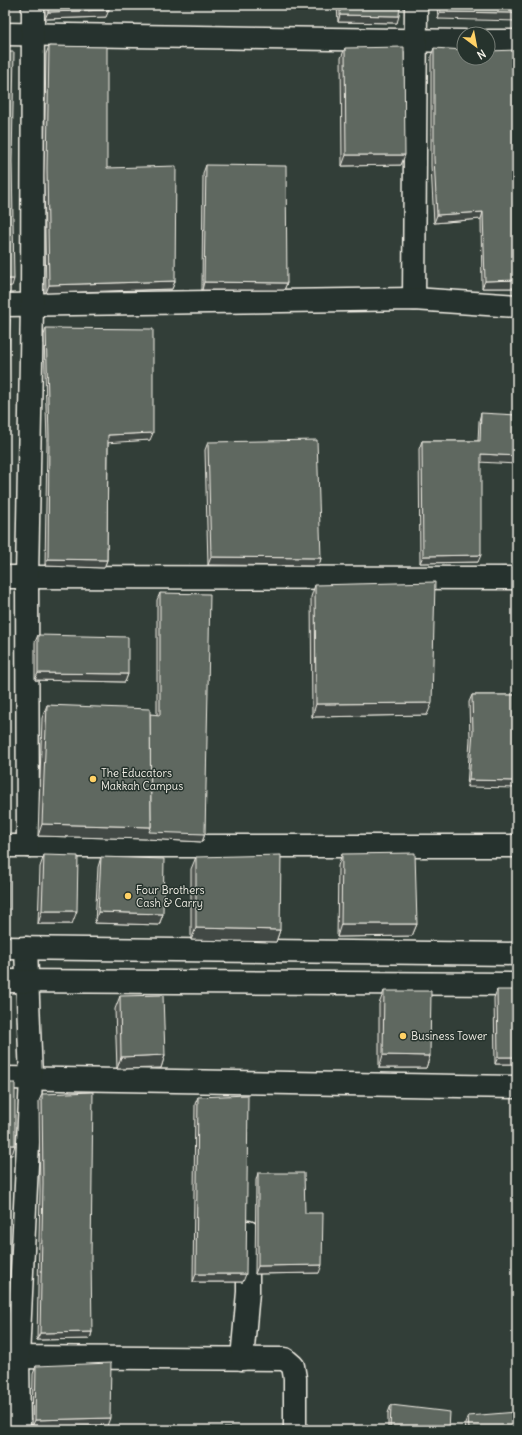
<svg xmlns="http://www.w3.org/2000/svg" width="522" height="1435" viewBox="0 0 522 1435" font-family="Delius,sans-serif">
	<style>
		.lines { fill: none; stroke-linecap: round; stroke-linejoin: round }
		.street-casing { stroke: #f4f1e8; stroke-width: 25 }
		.secondary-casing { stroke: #f4f1e8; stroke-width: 25 }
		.street { stroke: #26332d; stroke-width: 22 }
		.secondary { stroke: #26332d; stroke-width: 22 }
		.wall { fill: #525953; stroke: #f4f1e8 }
		.shaded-wall { fill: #424944; stroke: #f4f1e8 }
		.building { fill: #5f6861; stroke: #f4f1e8 }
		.poi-dot { fill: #ffd166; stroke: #26332d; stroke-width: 1.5 }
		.labels { text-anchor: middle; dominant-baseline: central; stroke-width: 3; stroke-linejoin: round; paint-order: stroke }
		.poi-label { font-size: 11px; fill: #f4f1e8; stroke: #26332d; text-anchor: start }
	</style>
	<rect width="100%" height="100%" fill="#323e38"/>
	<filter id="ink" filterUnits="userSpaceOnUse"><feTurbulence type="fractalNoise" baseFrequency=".025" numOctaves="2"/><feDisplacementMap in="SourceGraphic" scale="8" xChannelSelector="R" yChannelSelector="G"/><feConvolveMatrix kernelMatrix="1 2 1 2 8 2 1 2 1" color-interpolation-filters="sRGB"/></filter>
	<g filter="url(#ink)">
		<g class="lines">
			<g class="street-casing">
				<g id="street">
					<polyline points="5,34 464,41"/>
					<polyline points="488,41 517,41"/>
					<polyline points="414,299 416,5"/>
					<polyline points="5,305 414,299 517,306"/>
					<polyline points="5,577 517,578"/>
					<polyline points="5,846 517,846"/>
					<polyline points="28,846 27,578 32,305 33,5"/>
					<polyline points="5,1078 517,1087"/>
					<polyline points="5,1357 285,1359 293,1366 295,1378 295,1430"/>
					<polyline points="242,1359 248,1292 248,1232"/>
					<polyline points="19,1430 18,1357 31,1078 26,948"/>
				</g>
			</g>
			<g class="secondary-casing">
				<g id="secondary">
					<polyline points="5,948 517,954"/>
					<polyline points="5,981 517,984"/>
				</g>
			</g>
			<use href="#street" class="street"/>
			<use href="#secondary" class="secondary"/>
		</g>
		<g class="wall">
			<polygon points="45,5 109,5 106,17 45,19"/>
			<polygon points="337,5 400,5 397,23 338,22"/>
			<polygon points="437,5 517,5 438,19"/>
			<polygon points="49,46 107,168 175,281 172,289 46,293 44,176 46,54"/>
			<polygon points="345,48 401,165 342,166 341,58"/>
			<polygon points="434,48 517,288 482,288 481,219 434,223 431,166 431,56"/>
			<polygon points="206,165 287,283 284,290 202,290 203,173"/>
			<polygon points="46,328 150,440 108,442 107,560 104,568 45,566 47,443 44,335"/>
			<polygon points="481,413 478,562 420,563 419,449 422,441 478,441 479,421"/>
			<polygon points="208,442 321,558 319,566 208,565 205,450"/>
			<polygon points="315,585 427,715 312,717 311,597"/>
			<polygon points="160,593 205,834 202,842 146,839 38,836 42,718 47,705 157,715 157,600"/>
			<polygon points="38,635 128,674 125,682 35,680 35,642"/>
			<polygon points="472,695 517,695 467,787 470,739 469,702"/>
			<polygon points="342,854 417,924 412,936 337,937 338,866"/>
			<polygon points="44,855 72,924 38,924 40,867"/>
			<polygon points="101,857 163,914 159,925 95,923 98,867"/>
			<polygon points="196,857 280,930 276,942 191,940 191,869"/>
			<polygon points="517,878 517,939 515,939"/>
			<polygon points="497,990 517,1064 495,1064 494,998"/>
			<polygon points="384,991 430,1056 426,1068 379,1068 379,1004"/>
			<polygon points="120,996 165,1055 161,1068 117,1069 115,1009"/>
			<polygon points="42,1094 92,1332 90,1339 37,1340 40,1191 39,1101"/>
			<polygon points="198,1097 243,1282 193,1282 195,1104"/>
			<polygon points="258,1173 319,1273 255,1274 256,1180"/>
			<polygon points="36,1366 107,1426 32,1427 33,1374"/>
			<polygon points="391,1405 449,1430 388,1430 388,1413"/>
			<polygon points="468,1416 517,1430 466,1430 465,1424"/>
		</g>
		<g class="shaded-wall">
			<polygon points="109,10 106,17 45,19 48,12"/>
			<polygon points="440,12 517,13 517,21 438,19"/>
			<polygon points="340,15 399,16 397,23 338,22"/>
			<polygon points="346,155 405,155 401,165 342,166"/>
			<polygon points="483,212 481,219 434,223 437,215"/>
			<polygon points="5,279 14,279 12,286 5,287"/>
			<polygon points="517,280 517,288 482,288 485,281"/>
			<polygon points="175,281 172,289 46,293 49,285"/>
			<polygon points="204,282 287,283 284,290 202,290"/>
			<polygon points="153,433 150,440 105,443 108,435"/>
			<polygon points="481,454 517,456 517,464 478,462"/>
			<polygon points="481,555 478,562 420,563 423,556"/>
			<polygon points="211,557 321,558 319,566 208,565"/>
			<polygon points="48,559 107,560 104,568 45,566"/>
			<polygon points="38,673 128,674 125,682 35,680"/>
			<polygon points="432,703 427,715 312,717 316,704"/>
			<polygon points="469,780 517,781 517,788 467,787"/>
			<polygon points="42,824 151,827 205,834 202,842 146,839 38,836"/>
			<polygon points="42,911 77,911 72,924 38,924"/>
			<polygon points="98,912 163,914 159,925 95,923"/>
			<polygon points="5,916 8,916 5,924"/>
			<polygon points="341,924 417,924 412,936 337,937"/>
			<polygon points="196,928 280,930 276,942 191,940"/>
			<polygon points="165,1055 161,1068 117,1069 121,1057"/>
			<polygon points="383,1055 430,1056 426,1068 379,1068"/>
			<polygon points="498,1057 517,1057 517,1064 495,1064"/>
			<polygon points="5,1145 15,1145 12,1155 5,1155"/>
			<polygon points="322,1265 319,1273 255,1274 258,1266"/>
			<polygon points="196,1274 246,1274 243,1282 193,1282"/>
			<polygon points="92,1332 90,1339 37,1340 40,1333"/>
			<polygon points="110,1418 107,1426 32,1427 35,1420"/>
		</g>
		<g class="building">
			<polygon points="48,5 109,5 109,10 48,12"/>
			<polygon points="340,5 400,5 399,16 340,15"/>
			<polygon points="440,5 517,5 517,13 440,12"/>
			<polygon points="49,46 107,47 107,168 176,166 175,281 49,285 47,168"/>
			<polygon points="404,47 405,155 346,155 345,48"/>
			<polygon points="434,48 464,50 464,58 488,58 488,51 517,50 517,280 485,281 483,212 437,215 434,158"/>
			<polygon points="5,52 14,52 12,161 14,279 5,279"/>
			<polygon points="206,165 286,166 287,283 204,282"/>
			<polygon points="5,319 10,319 5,442"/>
			<polygon points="46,328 153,329 153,433 108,435 107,560 48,559 49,436"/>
			<polygon points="481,413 517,415 517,456 481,454 481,555 423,556 422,441 480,441"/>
			<polygon points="317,440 321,558 211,557 208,442"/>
			<polygon points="435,582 432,703 316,704 315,585"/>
			<polygon points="160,593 210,594 205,834 149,832 151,827 150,714 160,715"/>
			<polygon points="38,635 128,637 128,674 38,673"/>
			<polygon points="472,695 517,695 517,781 469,780 473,732"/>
			<polygon points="47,705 150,709 151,827 42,824"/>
			<polygon points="415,853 417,924 341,924 342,854"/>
			<polygon points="44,855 78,856 77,911 42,911"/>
			<polygon points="281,855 280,930 196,928 196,857"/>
			<rect x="5" y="856" width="3" height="60"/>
			<polygon points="101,857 164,859 163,914 98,912"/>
			<polygon points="497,990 517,990 517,1057 498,1057"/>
			<polygon points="384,991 431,991 430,1056 383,1055"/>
			<polygon points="163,995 165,1055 121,1057 120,996"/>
			<rect x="5" y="1083" width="10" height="62"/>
			<polygon points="93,1092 91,1257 92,1332 40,1333 43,1183 42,1094"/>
			<polygon points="248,1095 246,1274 196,1274 198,1097"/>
			<polygon points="258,1173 304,1173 305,1213 323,1213 322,1265 258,1266"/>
			<polygon points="111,1363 110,1418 35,1420 36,1366"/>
			<polygon points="391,1405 450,1412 449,1430 390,1430"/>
			<polygon points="517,1412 517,1430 469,1430 468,1416"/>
			<rect x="157" y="1428" width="110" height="2"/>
		</g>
	</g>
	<g class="poi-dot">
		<circle cx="93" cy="779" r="4"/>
		<circle cx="128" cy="896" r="4"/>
		<circle cx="403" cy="1036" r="4"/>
	</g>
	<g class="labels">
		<g class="poi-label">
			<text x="101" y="773">The Educators<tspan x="101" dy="13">Makkah Campus</tspan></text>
			<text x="136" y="890">Four Brothers<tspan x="136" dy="13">Cash &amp; Carry</tspan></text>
			<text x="411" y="1036">Business Tower</text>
		</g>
	</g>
	<rect width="522" height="1435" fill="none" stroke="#26332d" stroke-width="20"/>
	<rect x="10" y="10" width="502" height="1415" fill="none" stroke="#f4f1e8" stroke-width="1.5" filter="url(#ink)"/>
	<g transform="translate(476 46) rotate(148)"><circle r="19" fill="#26332d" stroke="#787f78"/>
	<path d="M0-3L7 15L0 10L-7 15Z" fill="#ffd166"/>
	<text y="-6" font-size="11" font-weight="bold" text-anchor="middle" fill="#f4f1e8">N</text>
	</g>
</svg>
